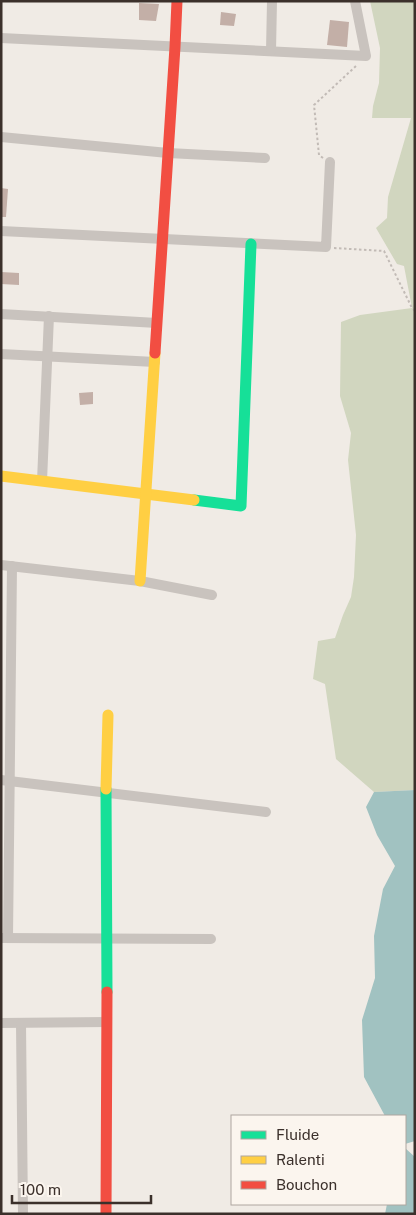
<svg xmlns="http://www.w3.org/2000/svg" width="416" height="1215" viewBox="0 0 416 1215" font-family="'Public Sans',sans-serif">
	<style>
		.green { fill: #d1d6bf }
		.water { fill: #a1c2c1 }
		.building { fill: #c3afa7 }
		.lines { fill: none; stroke-linecap: round; stroke-linejoin: round }
		.path { stroke: #c2bbb6; stroke-width: 2; stroke-dasharray: 2.5 2.5; stroke-linecap: butt }
		.street { stroke: #c9c3be; stroke-width: 10 }
		.fast { stroke: #16e098; stroke-width: 11 }
		.slow { stroke: #ffcf43; stroke-width: 11 }
		.jam { stroke: #f24e42; stroke-width: 11 }
	</style>
	<rect width="100%" height="100%" fill="#f0ebe5"/>
	<polygon class="green" points="370,1 415,1 415,790 374,792 336,759 325,684 313,679 318,641 335,638 343,615 351,597 354,577 356,535 348,460 351,433 340,396 341,322 360,315 412,308 404,266 397,264 376,228 387,218 388,197 411,118 372,118 373,106 379,83 380,48"/>
	<g class="water">
		<polygon points="415,790 415,1141 405,1144 405,1116 385,1116 364,1077 362,1020 375,978 374,936 383,889 395,866 377,835 366,807 374,792"/>
		<polygon points="405,1148 415,1157 415,1214 385,1214 387,1204 405,1204"/>
	</g>
	<g class="building">
		<polygon points="139,3 159,4 156,21 139,20"/>
		<polygon points="221,12 236,14 234,26 220,25"/>
		<polygon points="330,20 349,22 347,47 327,45"/>
		<polygon points="1,188 8,189 6,217 1,217"/>
		<polygon points="1,272 19,273 19,285 1,284"/>
		<polygon points="93,392 93,404 80,405 79,393"/>
	</g>
	<g class="lines">
		<g class="path">
			<polyline points="323,158 319,155 314,105 356,66"/>
			<polyline points="334,248 384,251 412,308 415,311"/>
		</g>
		<g class="street">
			<polyline points="1,38 366,56 355,1"/>
			<polyline points="271,51 272,1"/>
			<polyline points="1,137 168,153 265,158"/>
			<polyline points="1,231 326,247 330,162"/>
			<polyline points="1,314 157,323"/>
			<polyline points="1,354 155,362"/>
			<polyline points="42,481 49,316"/>
			<polyline points="1,565 140,581 212,595"/>
			<polyline points="1,780 266,812"/>
			<polyline points="1,938 211,939"/>
			<polyline points="8,938 12,566"/>
			<polyline points="1,1023 107,1022"/>
			<polyline points="21,1024 23,1214"/>
		</g>
		<g class="fast">
			<polyline points="194,500 241,506 251,244"/>
			<polyline points="106,789 107,992"/>
		</g>
		<g class="slow">
			<polyline points="1,476 194,500"/>
			<polyline points="140,581 155,353"/>
			<polyline points="106,789 108,715"/>
		</g>
		<g class="jam">
			<polyline points="155,353 175,47 177,1"/>
			<polyline points="106,1214 107,992"/>
		</g>
	</g>
	<rect width="416" height="1215" fill="none" stroke="#3b302b" stroke-width="5"/>
	<rect x="231" y="1115" width="175" height="90" fill="#fbf5ee" stroke="#aea6a0"/>
	<rect x="241" y="1131" width="25" height="8" fill="#16e098" stroke="#aea6a0"/>
	<text x="276" y="1140" font-size="15" fill="#3b302b">Fluide</text>
	<rect x="241" y="1156" width="25" height="8" fill="#ffcf43" stroke="#aea6a0"/>
	<text x="276" y="1165" font-size="15" fill="#3b302b">Ralenti</text>
	<rect x="241" y="1181" width="25" height="8" fill="#f24e42" stroke="#aea6a0"/>
	<text x="276" y="1190" font-size="15" fill="#3b302b">Bouchon</text>
	<path d="M12 1195v8h139v-8" fill="none" stroke="#3b302b" stroke-width="2.5"/>
	<text x="20" y="1195" font-size="15" fill="#3b302b" stroke="#fbf5ee" stroke-width="4" paint-order="stroke">100 m</text>
</svg>
